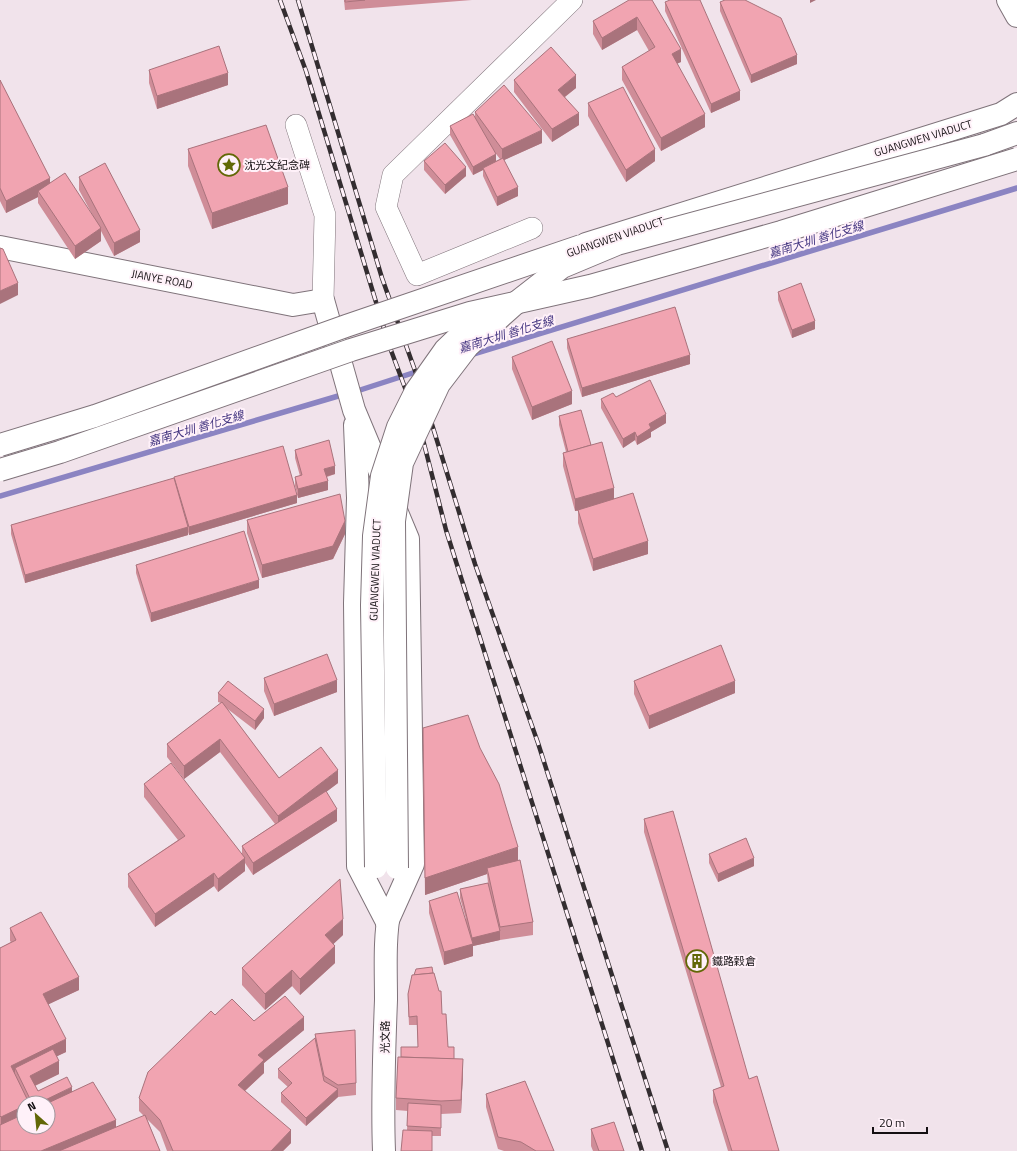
<svg xmlns="http://www.w3.org/2000/svg" width="1017" height="1151" viewBox="0 0 1017 1151" font-family="'Titillium Web','Noto Sans TC',sans-serif">
	<style>
		.lines { fill: none; stroke-linecap: round; stroke-linejoin: round }
		.stream { stroke: #8b84c2; stroke-width: 5.5 }
		.minor-casing { stroke: #7f737a; stroke-width: 22 }
		.tertiary-casing { stroke: #7f737a; stroke-width: 24 }
		.minor { stroke: #fff; stroke-width: 21 }
		.tertiary { stroke: #fff; stroke-width: 22 }
		.rail-casing { stroke: #332d30; stroke-width: 4.5 }
		.rail { stroke: #fff1f9; stroke-width: 3; stroke-dasharray: 9; stroke-linecap: butt }
		.tertiary-bridge-casing { stroke: #7f737a; stroke-width: 24; stroke-linecap: butt }
		.tertiary-bridge { stroke: #fff; stroke-width: 22 }
		.wall { fill: #cf8d98; fill-rule: evenodd }
		.shaded-wall { fill: #a9737c }
		.building { fill: #f1a4b1; stroke: #a9737c }
		.labels { text-anchor: middle; dominant-baseline: central; stroke-width: 4; stroke-linejoin: round; paint-order: stroke }
		.street-label { font-size: 11px; fill: #140f12; stroke: #fff1f9 }
		.poi-label { font-size: 11px; fill: #140f12; stroke: #fff1f9; text-anchor: start }
		.water-label { font-size: 12px; font-style: italic; fill: #453681; stroke: #fff1f9 }
	</style>
	<rect width="100%" height="100%" fill="#f1e3eb"/>
	<g class="lines">
		<g class="stream">
			<polyline points="470,355 1017,188"/>
			<polyline points="354,392 422,370"/>
			<polyline points="0,496 345,394"/>
		</g>
		<g class="minor-casing">
			<g id="minor">
				<polyline points="296,125 325,215 323,300"/>
				<polyline points="532,228 417,275 386,207 393,175 572,0"/>
			</g>
		</g>
		<g class="tertiary-casing">
			<g id="tertiary">
				<polyline points="1008,0 1017,16"/>
				<polyline points="984,145 1017,133"/>
				<polyline points="586,244 1001,114 1017,104"/>
				<polyline points="0,247 293,305 323,300 354,410 408,539 413,864 387,922"/>
				<polyline points="355,425 358,498 355,603 358,866 387,922"/>
				<path d="M384 1151C382 1101 384 1051 386 1000 386 970 384 938 390 908"/>
			</g>
		</g>
		<use href="#minor" class="minor"/>
		<use href="#tertiary" class="tertiary"/>
		<g class="rail-casing">
			<g id="rail">
				<polyline points="280,0 306,71 389,345 420,428 446,530 642,1151"/>
				<polyline points="298,0 382,278 418,379 475,564 538,743 668,1151"/>
			</g>
		</g>
		<use href="#rail" class="rail"/>
		<g class="tertiary-bridge-casing">
			<g id="tertiary-bridge">
				<polyline points="0,445 95,416 346,326 581,246"/>
				<polyline points="0,470 60,452 351,350 470,313 590,286 781,232 1017,159"/>
				<polyline points="376,867 372,605 374,536 382,476 398,427 416,391 445,350 470,326"/>
				<polyline points="397,868 394,521 402,463 439,384 468,346 517,302 562,267 617,244 984,145"/>
			</g>
		</g>
		<use href="#tertiary-bridge" class="tertiary-bridge"/>
	</g>
	<g class="wall">
		<polygon points="344,0 472,0 345,10"/>
		<polygon points="652,1 681,62 677,63 705,127 661,151 622,80 622,67 649,51 637,30 602,50 593,34 593,21"/>
		<polygon points="665,2 740,100 711,113 665,11"/>
		<polygon points="720,2 797,64 751,83 720,11"/>
		<polygon points="149,70 228,85 157,109 149,83"/>
		<polygon points="0,80 50,183 93,216 79,190 79,177 140,242 114,256 101,231 101,241 75,259 38,203 38,197 6,213 0,201"/>
		<polygon points="514,80 576,88 565,97 579,125 552,142 514,92"/>
		<polygon points="588,103 655,161 626,182 588,116"/>
		<path d="M475 112 542 143 504 160 518 196 497 206 483 176V170L473 175 450 135V126L475 117ZM493 150 500 159 496 161Z"/>
		<polygon points="188,149 288,204 212,229 188,166"/>
		<polygon points="424,161 466,176 445,194 424,170"/>
		<polygon points="778,292 815,329 792,338 778,300"/>
		<polygon points="567,339 690,364 582,397 567,348"/>
		<polygon points="512,357 572,404 532,420 512,369"/>
		<polygon points="616,397 666,423 651,432 651,437 637,445 635,440 623,448 601,408 601,399"/>
		<polygon points="559,416 591,445 614,499 648,554 593,571 578,523 578,511 575,511 563,466 563,453 566,452 559,425"/>
		<polygon points="295,450 335,474 327,477 328,490 298,498 297,495 297,503 189,535 188,532 188,535 25,583 11,534 11,525 174,480 174,477 297,493 295,486 295,477 300,476 295,458"/>
		<polygon points="247,520 345,534 333,559 262,578 247,533"/>
		<polygon points="136,565 259,588 151,622 136,573"/>
		<polygon points="264,678 337,692 274,716 264,691"/>
		<polygon points="634,681 735,693 649,729 634,694"/>
		<polygon points="218,693 264,718 255,730 225,707 279,778 338,783 326,792 337,821 253,875 245,863 245,871 218,892 214,886 155,927 128,887 128,874 178,840 144,797 144,784 242,855 242,846 275,824 220,752 184,779 167,757 167,744 221,703 218,702"/>
		<polygon points="423,744 518,860 533,922 533,935 500,940 473,946 473,956 444,965 429,913 429,901 466,919 460,898 460,889 488,883 487,874 425,895"/>
		<polygon points="644,819 749,1079 779,1151 728,1151 713,1102 713,1090 721,1087 644,832"/>
		<polygon points="709,854 754,866 718,882 709,863"/>
		<path d="M10 928 79 990 48 1004 66 1052 57 1056 59 1074 35 1086 38 1091 72 1092 116 1128 144 1116 139 1111V1098L215 1015 304 1030 264 1063V1073L245 1091 291 1143 283 1151H167L160 1132 147 1119 160 1151H0V948L11 942 10 941ZM24 1103H48L24 1127Z"/>
		<polygon points="343,935 333,944 335,963 300,995 292,986 265,1010 242,985 242,968"/>
		<polygon points="414,975 442,1014 448,1047 454,1059 463,1072 461,1113 441,1114 441,1136 432,1136 407,1130 408,1111 396,1110 396,1098 401,1057 418,1047 417,1025 409,1025 408,1003 408,994"/>
		<polygon points="315,1034 356,1083 356,1095 338,1097 306,1126 281,1102 281,1093 288,1087 278,1078 278,1069 315,1038"/>
		<polygon points="486,1094 554,1151 504,1151 498,1149 486,1107"/>
		<polygon points="591,1129 624,1151 593,1151 591,1146"/>
	</g>
	<g class="shaded-wall">
		<polygon points="810,0 816,0 810,3"/>
		<polygon points="637,17 637,30 602,50 602,38"/>
		<polygon points="681,49 681,62 672,66 672,54"/>
		<polygon points="797,55 797,64 751,83 751,75"/>
		<polygon points="228,73 228,85 157,109 157,96"/>
		<polygon points="576,75 576,88 558,102 558,90"/>
		<polygon points="740,91 740,100 711,113 711,104"/>
		<polygon points="579,113 579,125 552,142 552,129"/>
		<polygon points="705,114 705,127 661,151 661,138"/>
		<polygon points="542,130 542,143 502,161 502,149"/>
		<polygon points="655,149 655,161 626,182 626,170"/>
		<polygon points="496,154 496,163 483,168 483,170 473,175 473,167"/>
		<polygon points="466,167 466,176 445,194 445,185"/>
		<polygon points="50,178 50,191 38,191 38,197 6,213 6,201"/>
		<polygon points="288,187 288,204 212,229 212,213"/>
		<polygon points="518,187 518,196 497,206 497,197"/>
		<polygon points="101,228 101,241 75,259 75,246"/>
		<polygon points="140,230 140,242 114,256 114,243"/>
		<polygon points="18,283 18,295 0,304 0,291"/>
		<polygon points="815,321 815,329 792,338 792,330"/>
		<polygon points="690,355 690,364 582,397 582,388"/>
		<polygon points="572,391 572,404 532,420 532,407"/>
		<polygon points="666,414 666,423 651,432 651,437 637,445 637,437 649,424"/>
		<polygon points="635,432 635,440 623,448 623,439"/>
		<polygon points="335,466 335,474 324,477 324,469"/>
		<polygon points="328,481 328,490 298,498 298,489"/>
		<polygon points="614,488 614,500 575,511 575,499"/>
		<polygon points="297,495 297,503 189,535 189,527"/>
		<polygon points="345,521 345,534 333,559 262,578 262,565"/>
		<polygon points="188,527 188,535 25,583 25,575"/>
		<polygon points="648,541 648,554 593,571 593,559"/>
		<polygon points="259,580 259,588 151,622 151,613"/>
		<polygon points="337,680 337,692 274,716 274,704"/>
		<polygon points="735,681 735,693 649,729 649,716"/>
		<polygon points="264,709 264,718 255,730 255,721"/>
		<polygon points="220,739 220,752 184,779 184,766"/>
		<polygon points="338,770 338,783 278,828 278,816"/>
		<polygon points="337,809 337,821 253,875 253,863"/>
		<polygon points="518,847 518,864 487,868 487,874 425,895 425,878"/>
		<polygon points="245,858 245,871 218,892 218,879"/>
		<polygon points="754,858 754,866 718,882 718,874"/>
		<polygon points="214,873 214,886 155,927 155,914"/>
		<polygon points="343,919 343,935 325,952 325,935"/>
		<polygon points="500,931 500,940 473,946 473,956 444,965 444,952 472,944 472,938"/>
		<polygon points="335,946 335,963 300,995 300,979"/>
		<polygon points="292,970 292,986 265,1010 265,994"/>
		<polygon points="79,977 79,990 43,1007 43,994"/>
		<polygon points="304,1017 304,1030 264,1063 264,1073 238,1097 238,1085 258,1055"/>
		<polygon points="66,1039 66,1052 18,1075 15,1068 15,1077 11,1066"/>
		<polygon points="463,1059 463,1072 461,1113 461,1100"/>
		<polygon points="59,1061 59,1074 30,1088 30,1076"/>
		<polygon points="72,1087 72,1099 48,1103 39,1103"/>
		<polygon points="338,1089 338,1097 306,1126 306,1118"/>
		<polygon points="24,1106 24,1118 1,1130 1,1117"/>
		<polygon points="116,1120 116,1133 72,1151 41,1151"/>
		<polygon points="291,1130 291,1143 283,1151 271,1151"/>
	</g>
	<g class="building">
		<polygon points="345,0 365,0 345,2"/>
		<polygon points="629,0 652,0 681,49 672,54 705,114 661,138 622,67 655,47 637,17 602,38 593,21"/>
		<polygon points="670,0 700,0 740,91 711,104 665,2"/>
		<polygon points="725,0 745,0 781,18 797,55 751,75 720,2"/>
		<polygon points="219,46 228,73 157,96 149,70"/>
		<polygon points="551,47 576,75 558,90 579,113 552,129 514,80"/>
		<polygon points="0,80 50,178 6,201 0,188"/>
		<polygon points="504,85 542,130 502,149 475,112"/>
		<polygon points="623,87 655,149 626,170 588,103"/>
		<polygon points="473,114 496,154 473,167 450,126"/>
		<polygon points="266,125 288,187 212,213 188,149"/>
		<polygon points="445,143 466,167 445,185 424,161"/>
		<polygon points="503,158 518,187 497,197 483,168"/>
		<polygon points="105,163 140,230 114,243 79,177"/>
		<polygon points="65,173 101,228 75,246 38,191"/>
		<polygon points="0,248 3,249 18,283 0,291"/>
		<polygon points="801,283 815,321 792,330 778,292"/>
		<polygon points="675,307 690,355 582,388 567,339"/>
		<polygon points="552,341 572,391 532,407 512,357"/>
		<polygon points="650,380 666,414 649,424 651,428 637,437 635,432 623,439 601,399 613,393 616,397"/>
		<polygon points="581,410 591,445 568,452 559,416"/>
		<polygon points="329,440 335,466 324,469 328,481 298,489 295,477 302,475 295,450"/>
		<polygon points="602,442 614,488 575,499 563,453"/>
		<polygon points="283,446 297,495 189,527 174,477"/>
		<polygon points="174,478 188,527 25,575 11,525"/>
		<polygon points="633,493 648,541 593,559 578,510"/>
		<polygon points="340,494 345,521 333,546 262,565 247,520"/>
		<polygon points="244,531 259,580 151,613 136,565"/>
		<polygon points="721,645 735,681 649,716 634,681"/>
		<polygon points="327,654 337,680 274,704 264,678"/>
		<polygon points="228,681 264,709 255,721 218,693"/>
		<polygon points="222,702 279,778 321,747 338,770 278,816 220,739 184,766 167,744"/>
		<polygon points="468,715 480,748 499,784 518,847 425,878 423,728"/>
		<polygon points="171,763 245,858 218,879 214,873 155,914 128,874 185,836 144,784"/>
		<polygon points="326,791 337,809 253,863 242,846"/>
		<polygon points="673,811 749,1079 757,1076 779,1151 732,1151 713,1090 724,1086 644,819"/>
		<polygon points="746,838 754,858 718,874 709,854"/>
		<polygon points="520,860 533,922 500,927 487,868"/>
		<polygon points="340,879 343,919 325,935 335,946 300,979 292,970 265,994 242,968"/>
		<polygon points="488,883 500,931 472,938 460,889"/>
		<polygon points="457,892 473,944 444,952 429,901"/>
		<polygon points="41,912 79,977 43,994 66,1039 11,1066 29,1103 24,1103 24,1106 1,1117 0,1116 0,948 16,940 10,928"/>
		<polygon points="432,967 433,973 414,975 416,969"/>
		<polygon points="434,973 439,991 441,991 442,1014 446,1014 448,1047 454,1047 454,1059 401,1057 401,1047 418,1047 417,1016 409,1017 408,994 412,975"/>
		<polygon points="285,996 304,1017 258,1055 264,1060 238,1085 291,1130 271,1151 173,1151 160,1120 139,1098 148,1072 211,1011 215,1015 232,999 254,1021"/>
		<polygon points="355,1030 356,1083 338,1085 324,1076 315,1034"/>
		<polygon points="315,1038 324,1081 338,1089 306,1118 281,1093 292,1083 278,1069"/>
		<polygon points="53,1049 59,1061 30,1076 38,1091 67,1077 72,1087 39,1103 32,1103 15,1068"/>
		<polygon points="398,1057 463,1059 461,1100 441,1101 396,1098"/>
		<polygon points="525,1081 554,1151 536,1151 521,1142 498,1137 486,1094"/>
		<polygon points="93,1082 116,1120 41,1151 0,1151 0,1125 24,1114 24,1127 48,1127 48,1103"/>
		<polygon points="408,1103 441,1105 441,1128 407,1126"/>
		<polygon points="145,1115 160,1151 59,1151"/>
		<polygon points="614,1122 624,1151 599,1151 591,1129"/>
		<polygon points="403,1130 432,1131 432,1151 401,1151"/>
	</g>
	<defs>
		<g id="sight-ring" transform="scale(1.15)"><circle r="9.5" fill="#fff1f9" stroke="#626706" stroke-width="1.5"/><path d="M0-6L1.8-2.2L6-1.7L2.9 1.2L3.7 5.4L0 3.3L-3.7 5.4L-2.9 1.2L-6-1.7L-1.8-2.2Z" fill="#626706"/></g>
		<g id="building-ring" transform="scale(1.15)"><circle r="9.5" fill="#fff1f9" stroke="#626706" stroke-width="1.5"/><path d="M-4-6H4V6H1V3H-1V6H-4ZM-2.5-4.3h1.7v1.8h-1.7ZM.8-4.3h1.7v1.8H.8ZM-2.5-1h1.7V.8h-1.7ZM.8-1h1.7V.8H.8Z" fill="#626706"/></g>
	</defs>
	<g fill-rule="evenodd">
		<use href="#sight-ring" x="229" y="165"/>
		<use href="#building-ring" x="697" y="961"/>
	</g>
	<g class="labels">
		<g class="street-label">
			<text transform="translate(923 138) rotate(-17)">GUANGWEN VIADUCT</text>
			<text transform="translate(615 237) rotate(-19)">GUANGWEN VIADUCT</text>
			<text transform="translate(162 279) rotate(11)">JIANYE ROAD</text>
			<text transform="translate(375 570) rotate(-88)">GUANGWEN VIADUCT</text>
			<text transform="translate(385 1037) rotate(-89)">光文路</text>
		</g>
		<g class="poi-label">
			<text x="244" y="165">沈光文紀念碑</text>
			<text x="712" y="961">鐵路穀倉</text>
		</g>
		<g class="water-label">
			<text transform="translate(816 239) rotate(-17)">嘉南大圳 善化支線</text>
			<text transform="translate(506 334) rotate(-17)">嘉南大圳 善化支線</text>
			<text transform="translate(196 428) rotate(-16)">嘉南大圳 善化支線</text>
		</g>
	</g>
	<g transform="translate(36 1115) rotate(333)"><circle r="19" fill="#fff1f9" stroke="#a1979d"/>
	<path d="M0-3L7 15L0 10L-7 15Z" fill="#626706"/>
	<text y="-6" font-size="11" font-weight="bold" text-anchor="middle" fill="#140f12">N</text>
	</g>
	<path d="M873 1127v6h54v-6" fill="none" stroke="#140f12" stroke-width="2"/>
	<text x="879" y="1127" font-size="12" fill="#140f12" stroke="#fff1f9" stroke-width="3" paint-order="stroke">20 m</text>
</svg>
